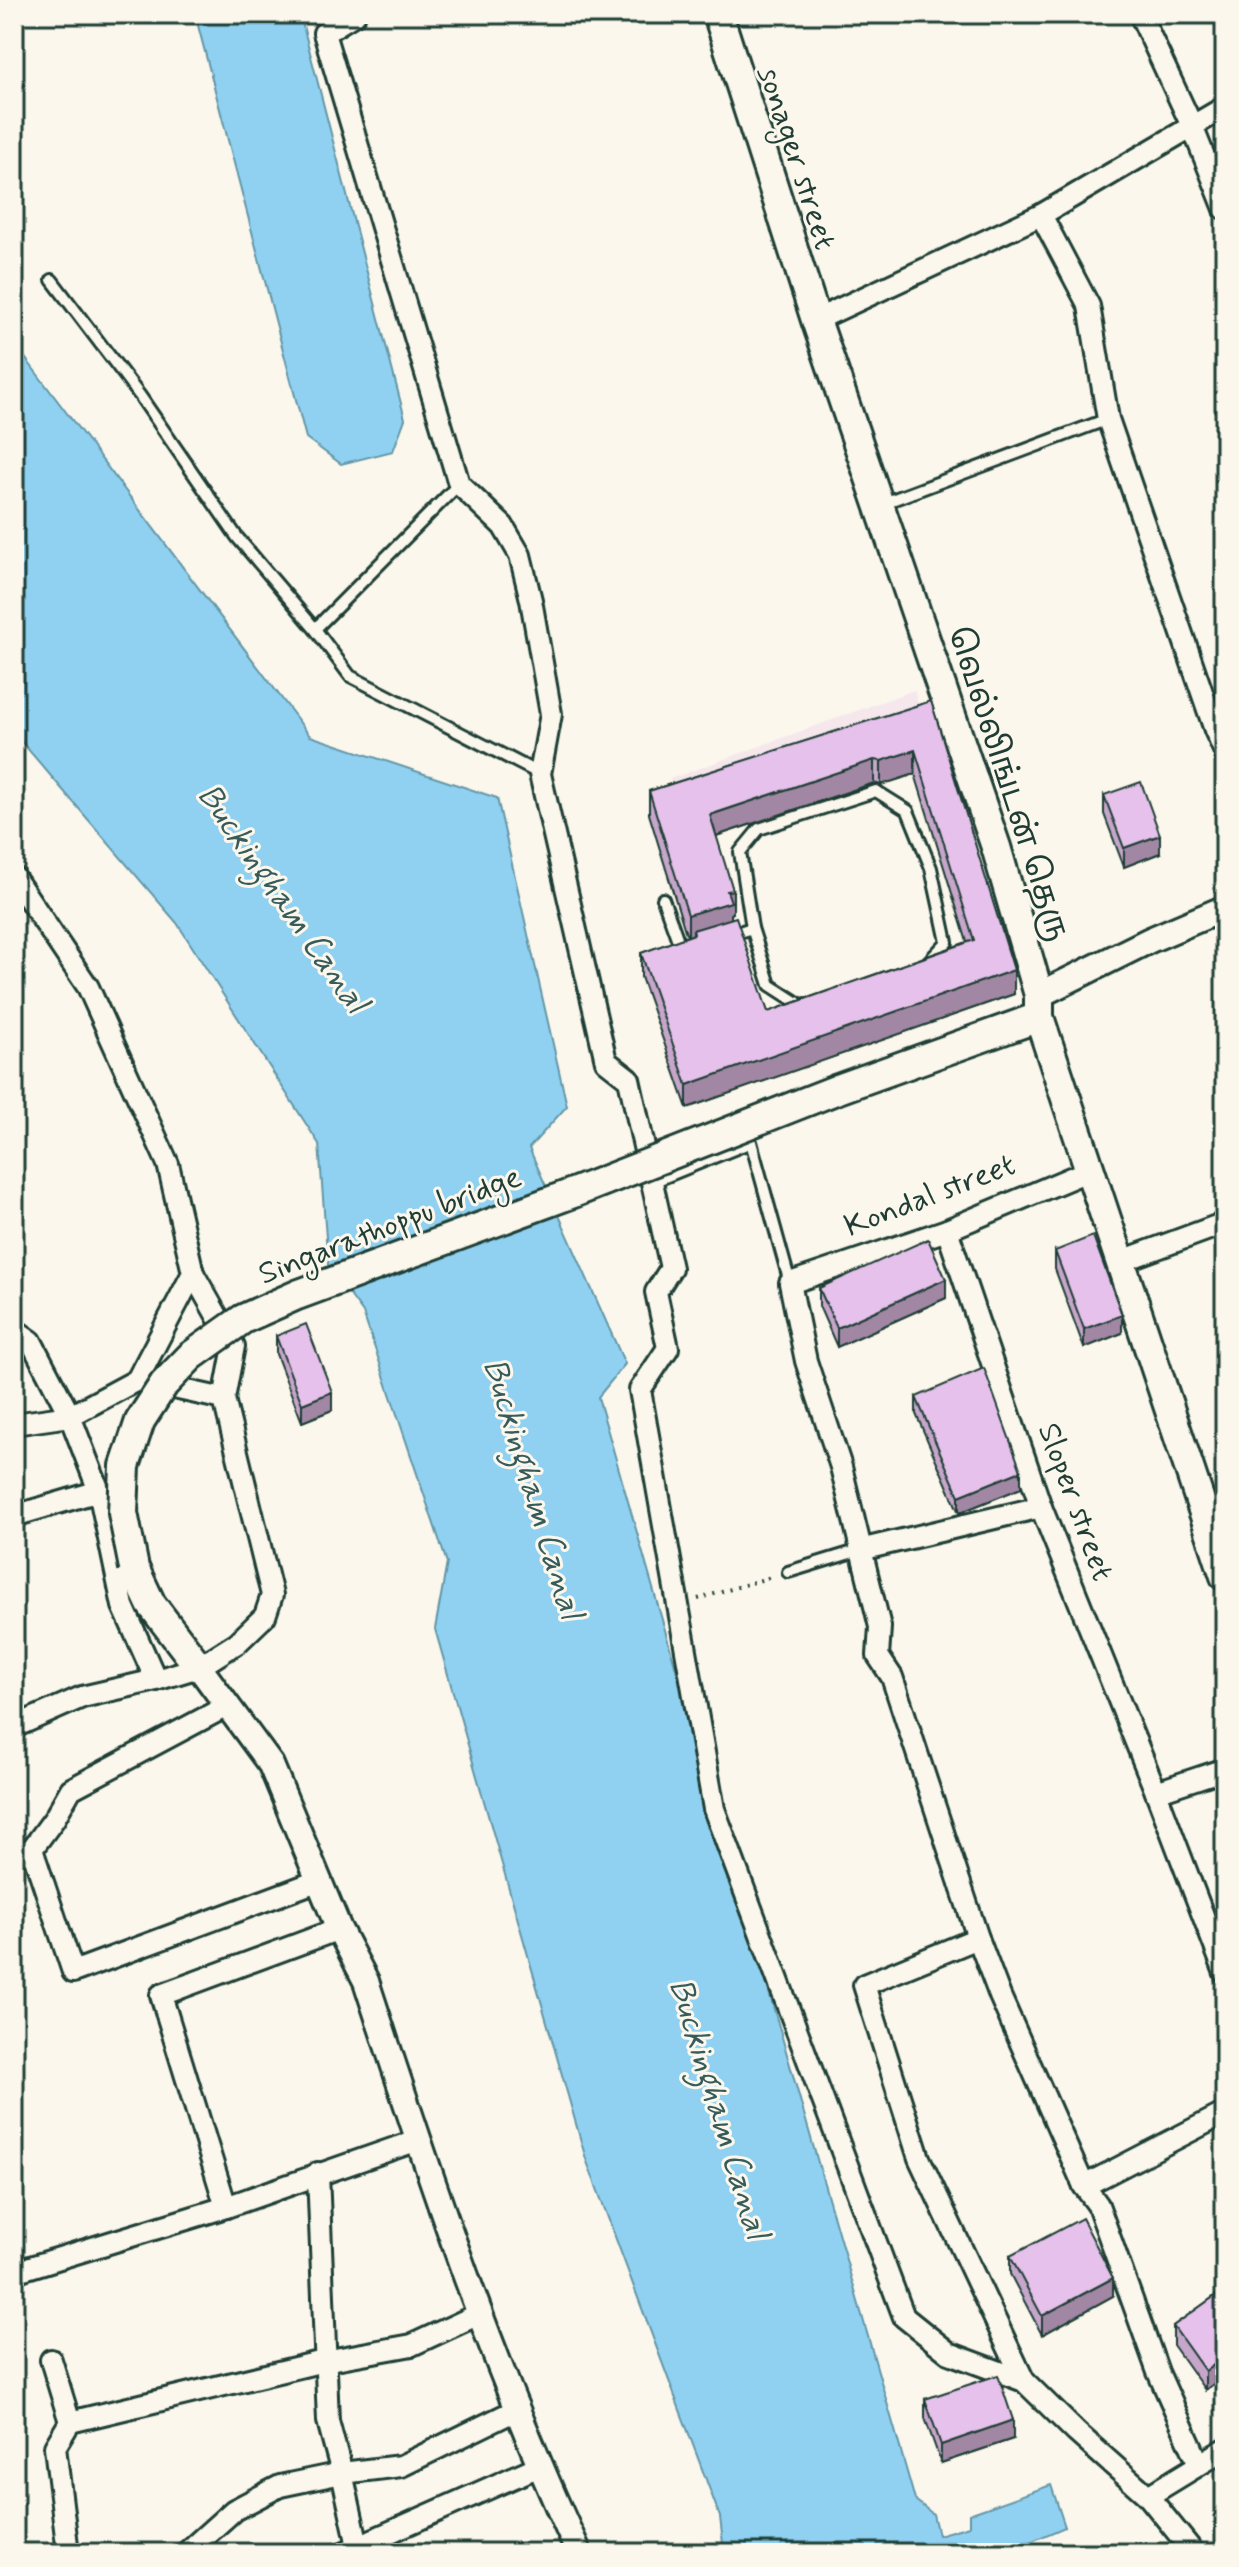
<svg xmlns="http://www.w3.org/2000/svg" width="1239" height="2567" viewBox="0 0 1239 2567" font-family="Mynerve,'Noto Sans Tamil',sans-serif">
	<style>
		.built { fill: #f5e7ec }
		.water { fill: #90d1f2; stroke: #6396a6; stroke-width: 2 }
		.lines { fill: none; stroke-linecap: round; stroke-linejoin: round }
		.service-casing { stroke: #1f3d34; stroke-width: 16 }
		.minor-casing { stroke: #1f3d34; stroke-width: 26 }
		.tertiary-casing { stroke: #1f3d34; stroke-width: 30 }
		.secondary-casing { stroke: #1f3d34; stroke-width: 34 }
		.path { stroke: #1f3d34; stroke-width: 4; stroke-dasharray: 2 6; stroke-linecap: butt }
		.service { stroke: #fbf7ec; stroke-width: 10 }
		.minor { stroke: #fbf7ec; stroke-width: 20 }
		.tertiary { stroke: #fbf7ec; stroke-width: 24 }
		.secondary { stroke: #fbf7ec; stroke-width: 28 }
		.secondary-bridge-casing { stroke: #1f3d34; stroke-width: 34; stroke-linecap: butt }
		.secondary-bridge { stroke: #fbf7ec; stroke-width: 28 }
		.wall { fill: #c6a6ca; stroke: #1f3d34; stroke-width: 2; fill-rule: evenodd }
		.shaded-wall { fill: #a187a4; stroke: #1f3d34; stroke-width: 2 }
		.building { fill: #e6c1eb; stroke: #1f3d34; stroke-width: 2 }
		.labels { text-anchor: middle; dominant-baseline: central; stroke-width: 6; stroke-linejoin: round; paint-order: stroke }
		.street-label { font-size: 32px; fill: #1f3d34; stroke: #fbf7ec }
		.water-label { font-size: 34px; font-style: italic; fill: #365b5a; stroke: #fbf7ec }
	</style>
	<rect width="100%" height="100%" fill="#fbf7ec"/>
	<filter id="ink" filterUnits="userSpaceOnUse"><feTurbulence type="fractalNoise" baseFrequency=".0125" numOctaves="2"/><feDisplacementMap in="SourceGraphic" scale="16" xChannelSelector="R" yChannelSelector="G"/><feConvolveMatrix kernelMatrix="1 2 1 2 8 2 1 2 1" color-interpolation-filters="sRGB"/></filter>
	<g filter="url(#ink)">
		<polygon class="built" points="914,690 923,720 678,805 670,779"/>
		<g class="water">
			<polygon points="195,14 300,14 405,419 393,451 341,464 306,438"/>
			<polygon points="14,343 310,736 497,798 567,1106 529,1148 625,1364 598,1397 915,2500 933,2514 938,2535 969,2526 969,2514 1051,2485 1065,2527 1004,2553 724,2553 720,2517 586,2159 435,1629 447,1563 363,1313 328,1265 319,1144 177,923 14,733"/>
		</g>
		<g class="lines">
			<g class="service-casing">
				<g id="service">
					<polyline points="52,280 140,396 237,537 315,629 350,676 540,774"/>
					<polyline points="881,504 1108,419"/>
					<polyline points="315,629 459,484"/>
					<polyline points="663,899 681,949 683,948"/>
					<polyline points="752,928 770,985 801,1005 806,1004"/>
					<polyline points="729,935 752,928 740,852 759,829 876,791 908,811 931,868 947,942 928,962"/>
					<polyline points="652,1182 751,1142 790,1283"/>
					<polyline points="788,1572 860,1550"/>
				</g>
			</g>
			<g class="minor-casing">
				<g id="minor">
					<polyline points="355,14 324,33 459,484 503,526 520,555 531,600 551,714 540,774 606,1061 629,1079 671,1268 656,1292 668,1348 640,1390 714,1809 904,2317 949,2353 1024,2381 1076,2432 1148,2496 1194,2553"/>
					<polyline points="1140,14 1192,126 1225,209"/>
					<polyline points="1041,215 1089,306 1108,419 1215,730 1225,752"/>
					<polyline points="813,310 816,320 1041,215 1225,107"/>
					<polyline points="14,877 88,987 120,1058 168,1164 193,1273 137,1380"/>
					<polyline points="1092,1169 947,1230 790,1283 806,1361 841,1467 880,1627 878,1656 892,1677 978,1938 1000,1996 1084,2186 1098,2205 1158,2372 1199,2464"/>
					<polyline points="947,1230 1041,1507 1156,1792 1225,1973"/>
					<polyline points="1122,1261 1225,1223"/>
					<polyline points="193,1273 234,1346 224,1399"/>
					<polyline points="14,1329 31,1341 70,1416 99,1491 123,1606 156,1680 82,1697 14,1727"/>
					<polyline points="14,1424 70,1416 137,1380 224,1399 272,1595 265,1616 237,1643 199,1667 156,1680"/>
					<polyline points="14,1516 99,1491"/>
					<polyline points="860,1550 1041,1507"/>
					<polyline points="1156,1792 1225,1769"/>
					<polyline points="32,1849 54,1819 71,1789 227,1706"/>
					<polyline points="14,1856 32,1849 73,1972 320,1880"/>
					<polyline points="978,1938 864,1985 919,2158 1024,2381"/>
					<polyline points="318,2173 328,2421 342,2473 358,2546"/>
					<polyline points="1084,2186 1225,2113"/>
					<polyline points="226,2207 161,1995 339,1929"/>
					<polyline points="14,2272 226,2207 418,2140"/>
					<polyline points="51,2360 70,2422 55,2447 68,2553"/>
					<polyline points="70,2422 324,2361 412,2345 479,2314"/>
					<polyline points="1148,2496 1225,2449"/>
					<polyline points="186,2553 234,2510 280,2486 342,2473 401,2466 518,2409"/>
					<polyline points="343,2553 539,2466"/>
				</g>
			</g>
			<g class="tertiary-casing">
				<g id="tertiary">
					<polyline points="1039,995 1150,940 1225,908"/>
					<path d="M199 1667 271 1765 339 1929 366 1981C429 2175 493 2368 579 2553"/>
				</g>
			</g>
			<g class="secondary-casing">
				<g id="secondary">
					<polyline points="718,14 816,320 996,847 1039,995 1039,1017 1225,1576"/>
					<polyline points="838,1089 1039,1017"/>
					<polyline points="134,1568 151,1604 199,1667"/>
				</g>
			</g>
			<polyline class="path" points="698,1599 774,1576"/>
			<use href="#service" class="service"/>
			<use href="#minor" class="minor"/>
			<use href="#tertiary" class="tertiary"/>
			<use href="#secondary" class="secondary"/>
			<g class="secondary-bridge-casing">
				<polyline id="secondary-bridge" points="134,1568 123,1513 125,1466 140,1421 164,1384 191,1356 243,1319 297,1295 573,1193 838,1089"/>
			</g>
			<use href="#secondary-bridge" class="secondary-bridge"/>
		</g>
		<g class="wall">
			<path d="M931 701 1014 994 687 1108 641 977V953L687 937 649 814V791ZM915 774 967 942 768 1012 731 919V914L733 913 716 836 874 783 881 785Z"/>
			<polygon points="1104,795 1160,853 1124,867 1104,814"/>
			<polygon points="1055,1251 1122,1333 1084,1348 1055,1269"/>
			<polygon points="819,1288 946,1298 837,1347 819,1306"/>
			<polygon points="276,1336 332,1410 302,1422 276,1354"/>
			<polygon points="916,1397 1021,1488 959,1513 916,1414"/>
			<polygon points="1010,2256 1113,2296 1042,2335 1010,2274"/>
			<polygon points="1222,2291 1205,2390 1173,2345 1173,2326"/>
			<polygon points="925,2399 1013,2439 941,2463 925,2418"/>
		</g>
		<g class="shaded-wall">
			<polygon points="915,750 915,774 881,785 881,761"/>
			<polygon points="874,760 874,783 710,838 710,815"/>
			<polygon points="1160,835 1160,853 1124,867 1124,848"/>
			<polygon points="733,890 733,913 731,914 731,926 693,930 693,937 688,939 688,915 727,891"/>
			<polygon points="1014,970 1014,994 687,1108 687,1085"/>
			<polygon points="946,1279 946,1298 837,1347 837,1328"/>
			<polygon points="1122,1315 1122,1333 1084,1348 1084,1329"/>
			<polygon points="332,1392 332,1410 302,1422 302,1404"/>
			<polygon points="1021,1471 1021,1488 959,1513 959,1496"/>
			<polygon points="1113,2278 1113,2296 1042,2335 1042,2316"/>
			<polygon points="1225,2357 1225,2376 1205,2390 1205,2371"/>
			<polygon points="1013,2420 1013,2439 941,2463 941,2445"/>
		</g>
		<g class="building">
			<polygon points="931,701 1014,970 687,1085 641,953 694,934 693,930 736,917 768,1012 974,940 915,750 881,761 874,760 710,815 733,890 727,891 731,902 688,915 649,791"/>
			<polygon points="1141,782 1160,835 1124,848 1104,795"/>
			<polygon points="1093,1236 1122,1315 1084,1329 1055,1251"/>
			<polygon points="928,1239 946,1279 837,1328 819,1288"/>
			<polygon points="306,1324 332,1392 302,1404 276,1336"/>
			<polygon points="984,1368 1021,1471 959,1496 916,1397"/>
			<polygon points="1082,2218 1113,2278 1042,2316 1010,2256"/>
			<polygon points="1222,2291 1225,2295 1225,2357 1205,2371 1173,2326"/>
			<polygon points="998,2375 1013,2420 941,2445 925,2399"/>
		</g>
	</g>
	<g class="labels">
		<g class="street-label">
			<text transform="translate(796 158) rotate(72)">sonager street</text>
			<text transform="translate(1008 784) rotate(72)">வெல்லிங்டன் தெரு</text>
			<text transform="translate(930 1196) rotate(-21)">Kondal street</text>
			<text transform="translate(390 1226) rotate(-21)">Singarathoppu bridge</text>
			<text transform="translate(1075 1502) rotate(70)">Sloper street</text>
		</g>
		<g class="water-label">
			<text transform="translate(282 899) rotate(55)">Buckingham Canal</text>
			<text transform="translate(532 1489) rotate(73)">Buckingham Canal</text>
			<text transform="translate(718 2109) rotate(73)">Buckingham Canal</text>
		</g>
	</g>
	<rect width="1239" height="2567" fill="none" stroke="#fbf7ec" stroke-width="48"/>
	<rect x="24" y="24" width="1191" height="2519" fill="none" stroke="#1f3d34" stroke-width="3" filter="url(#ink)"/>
</svg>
